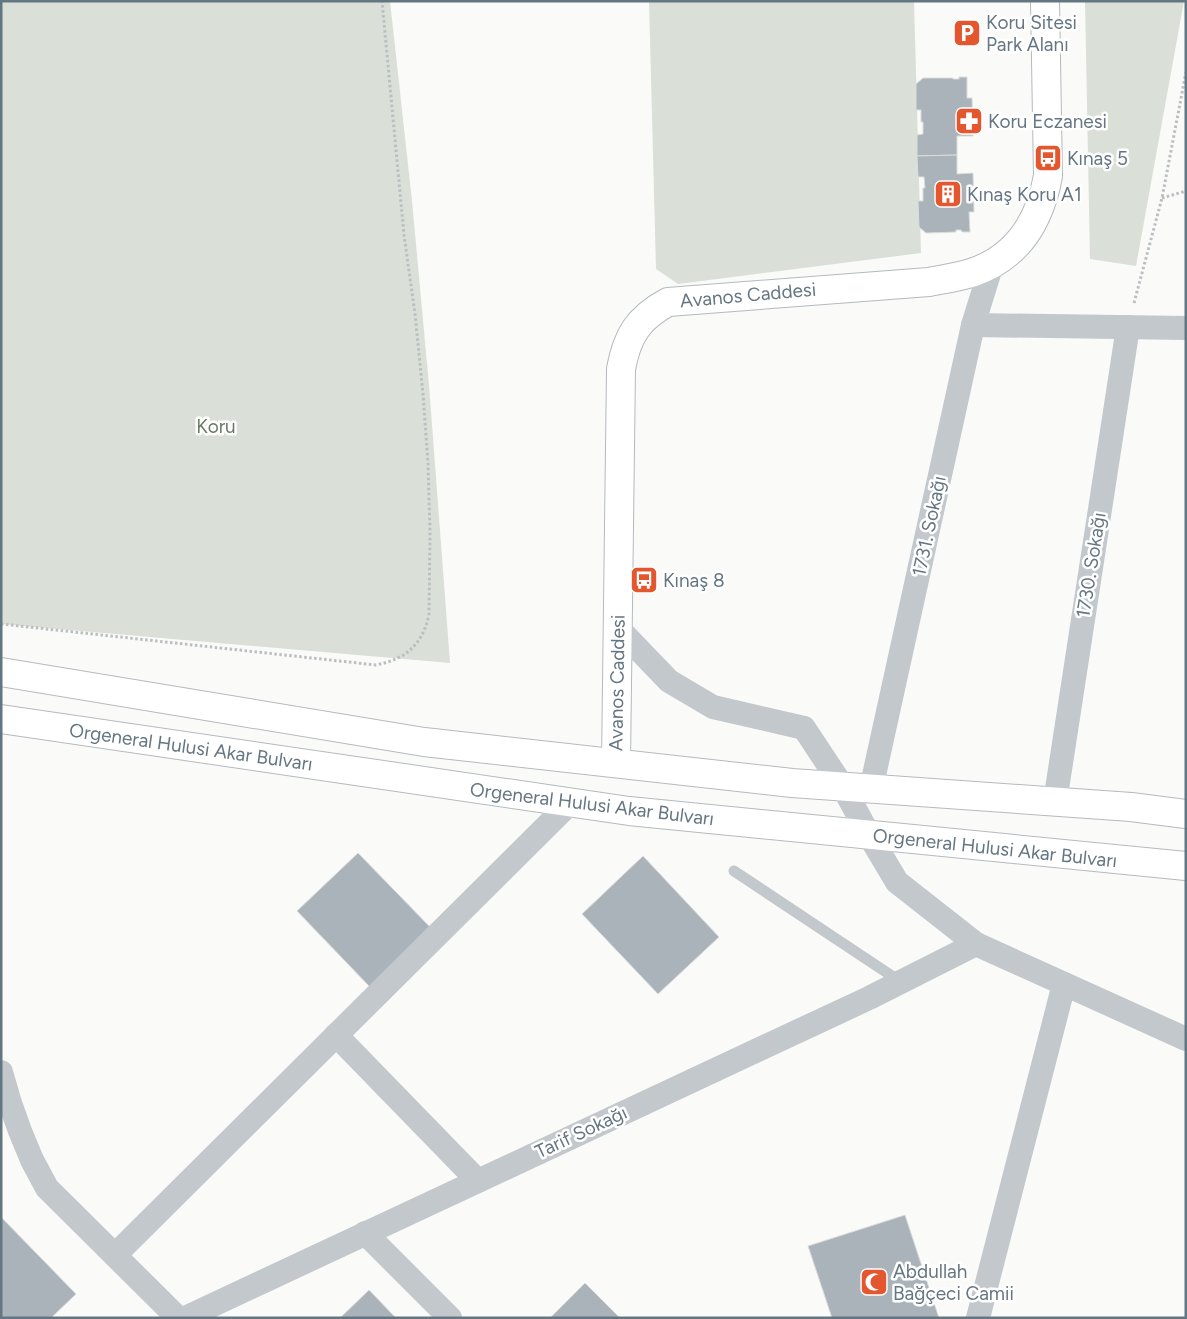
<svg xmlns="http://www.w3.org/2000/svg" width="1187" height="1319" viewBox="0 0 1187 1319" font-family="Figtree,sans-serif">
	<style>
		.green { fill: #dadfd7 }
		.building { fill: #aab3b9; stroke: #dcdcda }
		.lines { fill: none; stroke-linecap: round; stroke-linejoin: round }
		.secondary-casing { stroke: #b3babf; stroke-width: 30 }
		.primary-casing { stroke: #b5babe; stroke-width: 30 }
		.path { stroke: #bbbfc2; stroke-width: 3; stroke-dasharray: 2.5 2.5; stroke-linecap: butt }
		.lane { stroke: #c3c8cc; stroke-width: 11 }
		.street { stroke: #c3c8cc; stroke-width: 24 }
		.secondary { stroke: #fff; stroke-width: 28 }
		.primary { stroke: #fff; stroke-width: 28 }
		.labels { text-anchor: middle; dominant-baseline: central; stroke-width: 5; stroke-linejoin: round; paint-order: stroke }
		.poi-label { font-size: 19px; fill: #657683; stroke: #fff; text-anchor: start }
		.street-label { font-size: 19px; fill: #657683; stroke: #fff }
		.park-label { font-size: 19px; fill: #687a64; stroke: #fff }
	</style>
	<rect width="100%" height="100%" fill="#fafaf8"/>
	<g class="green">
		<polygon points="1,1 390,1 412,201 429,385 450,663 1,624"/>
		<polygon points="649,1 914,1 921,253 678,284 656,269"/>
		<polygon points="1085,1 1184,1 1136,266 1090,259"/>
	</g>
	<g class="building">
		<polygon points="959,77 967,77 967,98 972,98 973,136 957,136 957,155 917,156 917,135 923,134 923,122 921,122 921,110 916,110 916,84 923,78 953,78 953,79 959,79"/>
		<polygon points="957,155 957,174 973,173 974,212 969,212 970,232 962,232 961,230 956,230 956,232 926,233 919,227 918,201 923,201 923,188 925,188 924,177 918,177 917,156"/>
		<polygon points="358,853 431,928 370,987 297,911"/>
		<polygon points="643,856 719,937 658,994 582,914"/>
		<polygon points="905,1215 939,1318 832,1318 808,1246"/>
		<polygon points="1,1217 76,1294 51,1318 1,1318"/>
		<polygon points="585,1283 620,1318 550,1318"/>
		<polygon points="369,1290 396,1318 340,1318"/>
	</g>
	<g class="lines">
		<g class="secondary-casing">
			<path id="secondary" d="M616 763 621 369C627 336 638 318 668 302L929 282C944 279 960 277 974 272 1019 256 1040 220 1048 176L1045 1"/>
		</g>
		<g class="primary-casing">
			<g id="primary">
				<polyline points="1,672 424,742 792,783 1131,807 1186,814"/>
				<polyline points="1,719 629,811 1186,866"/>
			</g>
		</g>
		<g class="path">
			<polyline points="1162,198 1186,191"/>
			<polyline points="1134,303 1162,198 1186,72"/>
			<path d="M1 624 376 665C406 659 422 645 429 615L430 532 428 463 423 394 415 314 404 235 382 1"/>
		</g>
		<polyline class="lane" points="734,871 901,982"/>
		<g class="street">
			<polyline points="973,325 1186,328"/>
			<polyline points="618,628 669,681 713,707 804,728 843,787 869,835 897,882 976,944 1186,1039"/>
			<polyline points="871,789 973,325 992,264"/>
			<polyline points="1055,802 1128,327"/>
			<polyline points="336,1035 478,1181"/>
			<polyline points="1,1072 10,1103 20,1131 32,1160 47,1188 178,1318"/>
			<polyline points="365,1233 450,1318"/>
			<polyline points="115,1255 570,803"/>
			<polyline points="185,1318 869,998 976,944"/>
			<polyline points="978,1318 1064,984"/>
		</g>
		<use href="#secondary" class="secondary"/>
		<use href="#primary" class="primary"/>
	</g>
	<defs>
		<g id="parking-square" transform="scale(1.4375)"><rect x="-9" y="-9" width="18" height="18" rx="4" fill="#e4572e" stroke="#fff"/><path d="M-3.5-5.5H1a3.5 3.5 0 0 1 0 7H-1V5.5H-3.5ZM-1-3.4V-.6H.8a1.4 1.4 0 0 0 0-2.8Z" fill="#fff"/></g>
		<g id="pharmacy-square" transform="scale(1.4375)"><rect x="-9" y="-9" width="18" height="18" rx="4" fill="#e4572e" stroke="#fff"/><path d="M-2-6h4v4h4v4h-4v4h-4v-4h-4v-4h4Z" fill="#fff"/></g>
		<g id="bus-square" transform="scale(1.4375)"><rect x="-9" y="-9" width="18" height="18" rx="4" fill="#e4572e" stroke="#fff"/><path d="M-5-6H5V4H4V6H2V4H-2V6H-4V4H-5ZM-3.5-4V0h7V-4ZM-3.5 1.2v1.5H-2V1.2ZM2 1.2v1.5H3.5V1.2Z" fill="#fff"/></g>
		<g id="building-square" transform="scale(1.4375)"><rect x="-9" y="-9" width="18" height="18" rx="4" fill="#e4572e" stroke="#fff"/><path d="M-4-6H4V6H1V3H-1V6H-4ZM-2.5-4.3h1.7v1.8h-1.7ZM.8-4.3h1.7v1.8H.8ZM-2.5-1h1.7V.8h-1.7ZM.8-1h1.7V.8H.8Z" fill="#fff"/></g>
		<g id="mosque-square" transform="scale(1.4375)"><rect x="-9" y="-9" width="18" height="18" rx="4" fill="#e4572e" stroke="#fff"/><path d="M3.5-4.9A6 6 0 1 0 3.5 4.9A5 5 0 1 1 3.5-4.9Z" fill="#fff"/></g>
	</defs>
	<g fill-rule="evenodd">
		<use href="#parking-square" x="967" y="33"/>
		<use href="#pharmacy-square" x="969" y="121"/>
		<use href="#bus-square" x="1048" y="158"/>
		<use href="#building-square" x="948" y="194"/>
		<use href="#bus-square" x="644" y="580"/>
		<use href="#mosque-square" x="874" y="1282"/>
	</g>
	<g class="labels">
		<g class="poi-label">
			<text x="986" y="22">Koru Sitesi<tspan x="986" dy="22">Park Alanı</tspan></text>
			<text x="988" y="121">Koru Eczanesi</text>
			<text x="1067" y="158">Kınaş 5</text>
			<text x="967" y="194">Kınaş Koru A1</text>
			<text x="663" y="580">Kınaş 8</text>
			<text x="893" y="1271">Abdullah<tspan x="893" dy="22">Bağçeci Camii</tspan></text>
		</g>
		<g class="street-label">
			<text transform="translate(748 295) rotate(-5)">Avanos Caddesi</text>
			<text transform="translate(929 526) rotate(-78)">1731. Sokağı</text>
			<text transform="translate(1091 565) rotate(-81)">1730. Sokağı</text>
			<text transform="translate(617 683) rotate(-89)">Avanos Caddesi</text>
			<text transform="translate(191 747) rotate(8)">Orgeneral Hulusi Akar Bulvarı</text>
			<text transform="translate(592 804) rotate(7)">Orgeneral Hulusi Akar Bulvarı</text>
			<text transform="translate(995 848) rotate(6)">Orgeneral Hulusi Akar Bulvarı</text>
			<text transform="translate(581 1132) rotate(-25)">Tarif Sokağı</text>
		</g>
		<g class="park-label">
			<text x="216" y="426">Koru</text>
		</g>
	</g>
	<rect width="1187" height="1319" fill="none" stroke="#657683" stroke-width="5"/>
</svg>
